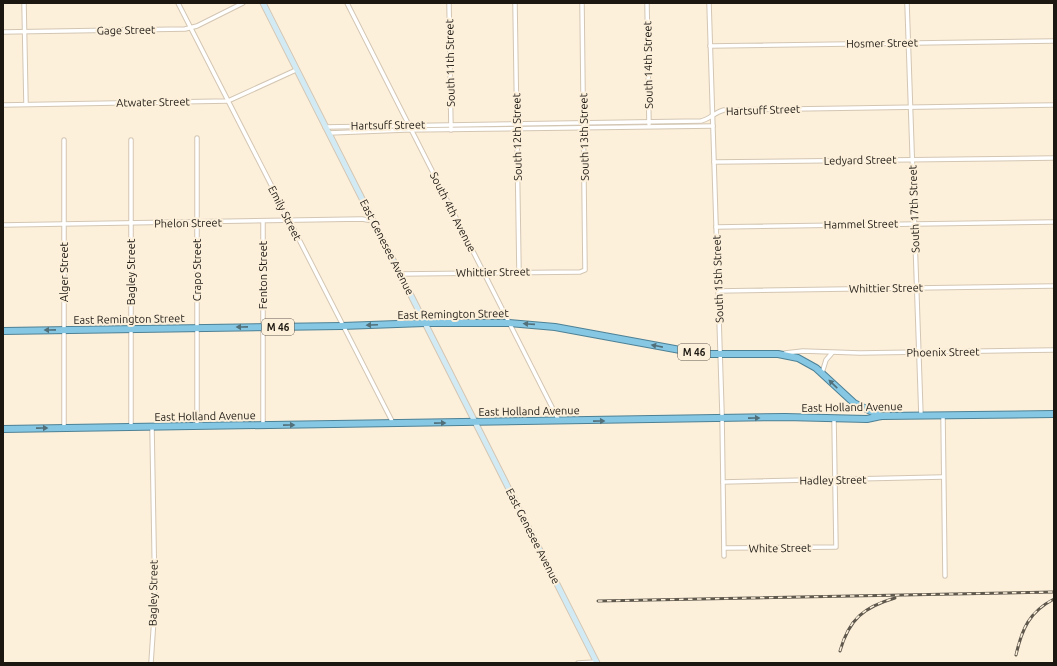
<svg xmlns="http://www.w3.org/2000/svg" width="1057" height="666" viewBox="0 0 1057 666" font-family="Ubuntu,sans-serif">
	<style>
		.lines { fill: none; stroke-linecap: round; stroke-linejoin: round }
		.minor-casing { stroke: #d3c6b3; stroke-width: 5.5 }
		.secondary-casing { stroke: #d3c6b3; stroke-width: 7 }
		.trunk-casing { stroke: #4d8195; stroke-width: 8 }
		.minor { stroke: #fff; stroke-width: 3.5 }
		.secondary { stroke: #d2eaf4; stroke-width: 5 }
		.trunk { stroke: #86c7e3; stroke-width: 6 }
		.rail-casing { stroke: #5f584d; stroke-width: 3 }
		.rail { stroke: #fdf0db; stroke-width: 1.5; stroke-dasharray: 4.5; stroke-linecap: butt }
		.oneway { fill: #51707a }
		.labels { text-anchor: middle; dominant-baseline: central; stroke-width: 4; stroke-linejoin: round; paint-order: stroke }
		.shield { fill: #fdf0db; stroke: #60594e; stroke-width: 1 }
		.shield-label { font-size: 10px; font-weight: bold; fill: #1c1811 }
		.street-label { font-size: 11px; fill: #1c1811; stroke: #fdf0db }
	</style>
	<rect width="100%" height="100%" fill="#fdf0db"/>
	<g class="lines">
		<g class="minor-casing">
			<g id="minor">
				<polyline points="24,3 26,104"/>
				<polyline points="178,3 393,423"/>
				<polyline points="347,3 559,421"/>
				<polyline points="449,3 451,130"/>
				<polyline points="515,3 519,272"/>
				<polyline points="647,3 649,124"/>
				<polyline points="709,3 722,413 724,556"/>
				<polyline points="907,3 921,416"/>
				<polyline points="3,32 185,29 197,26 243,3"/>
				<polyline points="710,46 1054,41"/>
				<polyline points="3,105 228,101 296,70"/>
				<path d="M325 127 701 121C710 119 715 112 724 110L1054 105"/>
				<polyline points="329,133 405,130 713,126"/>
				<polyline points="197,138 197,426"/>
				<polyline points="64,140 64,428"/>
				<polyline points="714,162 1054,158"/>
				<polyline points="263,221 263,425"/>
				<polyline points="3,225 362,219 373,221"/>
				<polyline points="716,227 1054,222"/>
				<polyline points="400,274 580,272 585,270 582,3"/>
				<polyline points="718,291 1054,286"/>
				<polyline points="785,353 803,351 860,353 1054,350"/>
				<polyline points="822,373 826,360 832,353"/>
				<polyline points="943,416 945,576"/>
				<polyline points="131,427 131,140"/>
				<polyline points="723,482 943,477"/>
				<polyline points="724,548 836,547 834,419"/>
				<polyline points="151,663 155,603 152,427"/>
				<polyline points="578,663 597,662"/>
			</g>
		</g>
		<g class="secondary-casing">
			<polyline id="secondary" points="263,3 597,663"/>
		</g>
		<g class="trunk-casing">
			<g id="trunk">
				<polyline points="3,331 342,326 425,323 509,323 555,327 702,354 778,354 798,358 816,368 854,403 881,416"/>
				<polyline points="3,429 785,417 867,419 881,416 1054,414"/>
			</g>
		</g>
		<use href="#minor" class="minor"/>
		<use href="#secondary" class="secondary"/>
		<use href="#trunk" class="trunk"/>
		<g class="rail-casing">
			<g id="rail">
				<polyline points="598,601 1054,592"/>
				<path d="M840 651C849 619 864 607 895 598"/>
				<path d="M1016 655C1022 629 1029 612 1054 599"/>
			</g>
		</g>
		<use href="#rail" class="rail"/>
	</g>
	<defs><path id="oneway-solid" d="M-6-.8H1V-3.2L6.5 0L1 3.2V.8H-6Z"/></defs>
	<g class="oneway">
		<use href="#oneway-solid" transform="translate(529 324) rotate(-176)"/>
		<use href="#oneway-solid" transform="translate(372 325) rotate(178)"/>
		<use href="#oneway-solid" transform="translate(242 327) rotate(179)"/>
		<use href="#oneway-solid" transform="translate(50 330) rotate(179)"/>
		<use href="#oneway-solid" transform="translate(657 346) rotate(-169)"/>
		<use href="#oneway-solid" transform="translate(833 384) rotate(-136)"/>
		<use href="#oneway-solid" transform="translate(754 418) rotate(-1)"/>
		<use href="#oneway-solid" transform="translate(599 421) rotate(-1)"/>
		<use href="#oneway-solid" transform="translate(440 423) rotate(-1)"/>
		<use href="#oneway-solid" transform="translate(289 425) rotate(-1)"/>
		<use href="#oneway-solid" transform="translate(42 428) rotate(-1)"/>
	</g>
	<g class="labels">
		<g class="shield">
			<rect x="262" y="319" width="32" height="16" rx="3"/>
			<rect x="678" y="344" width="32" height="16" rx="3"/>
		</g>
		<g class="shield-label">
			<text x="278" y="327">M 46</text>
			<text x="694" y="352">M 46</text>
		</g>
		<g class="street-label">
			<text transform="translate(126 30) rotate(-1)">Gage Street</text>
			<text transform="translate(882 43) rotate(-1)">Hosmer Street</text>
			<text transform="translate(450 63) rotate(-91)">South 11th Street</text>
			<text transform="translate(648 65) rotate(-91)">South 14th Street</text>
			<text transform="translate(153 102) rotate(-1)">Atwater Street</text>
			<text transform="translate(763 110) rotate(-2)">Hartsuff Street</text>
			<text transform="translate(388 125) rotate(-1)">Hartsuff Street</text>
			<text transform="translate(517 137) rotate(-91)">South 12th Street</text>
			<text transform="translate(584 137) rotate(-91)">South 13th Street</text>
			<text transform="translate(860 160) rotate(-1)">Ledyard Street</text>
			<text transform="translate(914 209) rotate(-92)">South 17th Street</text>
			<text transform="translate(453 212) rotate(63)">South 4th Avenue</text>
			<text transform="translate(285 213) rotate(63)">Emily Street</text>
			<text transform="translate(188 223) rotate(-1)">Phelon Street</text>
			<text transform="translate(861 224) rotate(-1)">Hammel Street</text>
			<text transform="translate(387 247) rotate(63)">East Genesee Avenue</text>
			<text transform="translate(197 270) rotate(-90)">Crapo Street</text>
			<text transform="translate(64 272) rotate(-90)">Alger Street</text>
			<text transform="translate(131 272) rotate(-90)">Bagley Street</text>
			<text transform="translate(493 272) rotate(-1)">Whittier Street</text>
			<text transform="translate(263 275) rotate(-90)">Fenton Street</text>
			<text transform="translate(718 279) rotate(-92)">South 15th Street</text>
			<text transform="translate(886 288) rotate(-1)">Whittier Street</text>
			<text transform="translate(453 314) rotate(-1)">East Remington Street</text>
			<text transform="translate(129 319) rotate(-1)">East Remington Street</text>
			<text transform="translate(943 352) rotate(-1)">Phoenix Street</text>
			<text transform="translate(852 407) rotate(-1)">East Holland Avenue</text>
			<text transform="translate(529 411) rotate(-1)">East Holland Avenue</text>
			<text transform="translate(205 416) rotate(-1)">East Holland Avenue</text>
			<text transform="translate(833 480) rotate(-1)">Hadley Street</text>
			<text transform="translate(533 536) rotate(63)">East Genesee Avenue</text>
			<text transform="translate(780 548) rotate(-1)">White Street</text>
			<text transform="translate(153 593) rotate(-89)">Bagley Street</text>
		</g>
	</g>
	<rect width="1057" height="666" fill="none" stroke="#1c1811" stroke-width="8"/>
</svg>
